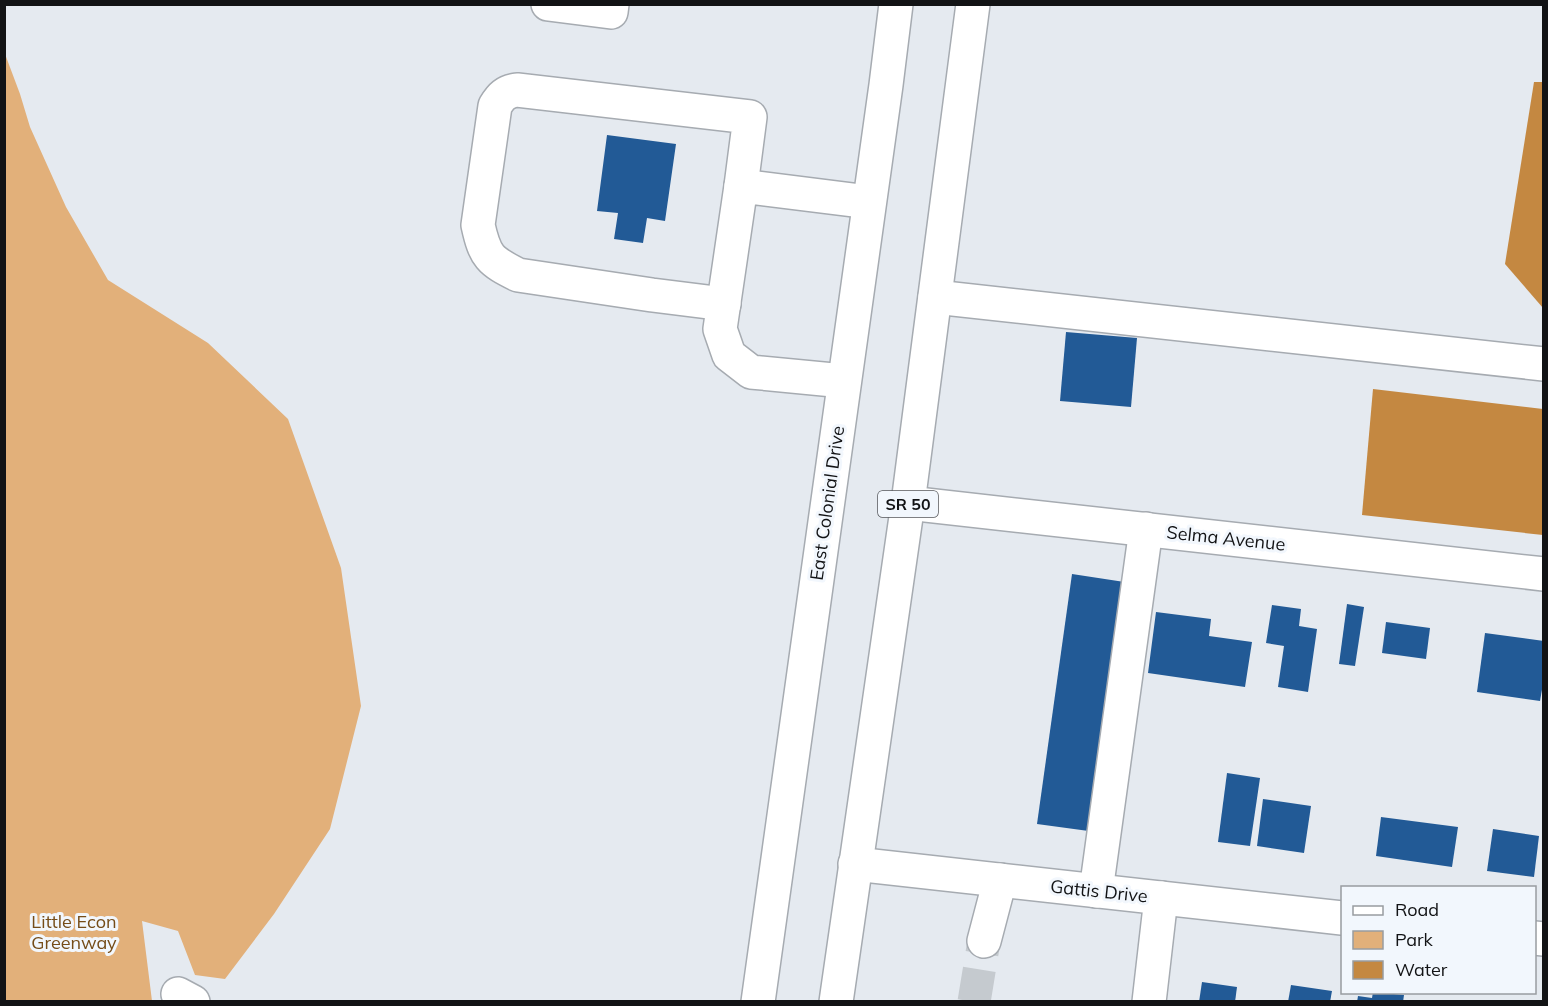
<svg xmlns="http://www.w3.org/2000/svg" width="1548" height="1006" viewBox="0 0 1548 1006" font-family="Mulish,sans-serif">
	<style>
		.green { fill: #e2b07a }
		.water { fill: #c48841 }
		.building { fill: #225a96 }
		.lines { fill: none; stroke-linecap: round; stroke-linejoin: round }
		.minor-tunnel { stroke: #c5cacf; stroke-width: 33; stroke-dasharray: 33 16; stroke-linecap: butt }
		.minor-casing { stroke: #a6abb1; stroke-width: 36 }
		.highway-casing { stroke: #a6abb1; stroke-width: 36 }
		.minor { stroke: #fff; stroke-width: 33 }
		.highway { stroke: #fff; stroke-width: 33 }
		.labels { text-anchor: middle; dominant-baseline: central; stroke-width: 6; stroke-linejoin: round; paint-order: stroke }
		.shield { fill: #f2f7fd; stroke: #55575b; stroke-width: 1.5 }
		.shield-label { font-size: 16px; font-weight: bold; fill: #121315 }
		.street-label { font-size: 18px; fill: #121315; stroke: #f2f7fd }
		.park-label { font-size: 18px; fill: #754c18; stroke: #f2f7fd }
	</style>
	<rect width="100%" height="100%" fill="#e5eaf0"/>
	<polygon class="green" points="5,54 20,94 30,127 66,207 108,280 208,343 288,419 341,568 361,706 330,829 274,914 225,979 195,975 178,931 142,921 152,1001 5,1001"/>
	<g class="water">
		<polygon points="1534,82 1544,82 1543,308 1505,264"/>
		<polygon points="1373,389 1543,409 1543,535 1362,515"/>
	</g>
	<g class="building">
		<polygon points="607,135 676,144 665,221 647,218 643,243 614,239 618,213 597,211"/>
		<polygon points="1066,332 1137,338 1131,407 1060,401"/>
		<polygon points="1072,574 1131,583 1096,832 1037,824"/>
		<polygon points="1347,604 1364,607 1355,666 1339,664"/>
		<polygon points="1272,605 1301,609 1299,626 1317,629 1308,692 1278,687 1284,646 1266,643"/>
		<polygon points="1156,612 1211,619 1209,636 1252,642 1245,687 1148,673"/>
		<polygon points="1386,622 1430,628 1426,659 1382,653"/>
		<polygon points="1485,633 1544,641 1544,678 1540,701 1477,692"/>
		<polygon points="1227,773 1260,778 1250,846 1218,842"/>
		<polygon points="1263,799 1311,806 1304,853 1257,846"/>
		<polygon points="1381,817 1458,827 1452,867 1376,856"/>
		<polygon points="1493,829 1539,836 1534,877 1487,871"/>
		<polygon points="1202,982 1237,987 1235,1002 1199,1002"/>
		<polygon points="1291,985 1332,991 1330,1002 1288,1002"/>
		<polygon points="1373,992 1404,995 1403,1002 1357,1002 1358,996 1372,998"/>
	</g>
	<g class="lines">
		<polyline class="minor-tunnel" points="974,1002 984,941"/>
		<g class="minor-casing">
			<g id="minor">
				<polyline points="548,4 611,12 612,4"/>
				<polyline points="935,297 1544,364"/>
				<path d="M724 304 652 295 518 275C490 261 485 257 478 225L495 106C501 96 505 92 517 90L750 117 741 186"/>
				<polyline points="844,381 751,372 729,355 720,329 741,186 869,202"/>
				<polyline points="908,503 1544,574"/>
				<polyline points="855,864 1342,918"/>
				<polyline points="1096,891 1146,529"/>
				<polyline points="1534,938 1544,939"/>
				<polyline points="984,941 1000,880"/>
				<polyline points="178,994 193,1002"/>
				<polyline points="1149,1002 1161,898"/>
			</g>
		</g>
		<g class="highway-casing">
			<g id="highway">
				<polyline points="758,1002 886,85 896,4"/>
				<polyline points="836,1002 908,503 973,4"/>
			</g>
		</g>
		<use href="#minor" class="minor"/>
		<use href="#highway" class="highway"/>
	</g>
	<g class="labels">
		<rect class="shield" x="878" y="491" width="60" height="26" rx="4.5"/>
		<g class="shield-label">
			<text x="908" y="504">SR 50</text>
		</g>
		<g class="street-label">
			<text transform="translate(827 503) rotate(-82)">East Colonial Drive</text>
			<text transform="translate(1226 538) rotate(6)">Selma Avenue</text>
			<text transform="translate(1099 891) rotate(6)">Gattis Drive</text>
		</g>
		<g class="park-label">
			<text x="74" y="921">Little Econ<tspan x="74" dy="21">Greenway</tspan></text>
		</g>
	</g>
	<rect width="1548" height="1006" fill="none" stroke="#121315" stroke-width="12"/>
	<rect x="1341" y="886" width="195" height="108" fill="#f2f7fd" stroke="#989ca0" stroke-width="1.5"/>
	<rect x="1353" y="906" width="30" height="9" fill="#ffffff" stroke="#989ca0" stroke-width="1.5"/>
	<text x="1395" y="916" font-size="18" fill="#121315">Road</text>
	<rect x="1353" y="931" width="30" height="18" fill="#e2b07a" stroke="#989ca0" stroke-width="1.5"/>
	<text x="1395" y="946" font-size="18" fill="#121315">Park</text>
	<rect x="1353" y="961" width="30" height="18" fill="#c48841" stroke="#989ca0" stroke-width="1.5"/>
	<text x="1395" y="976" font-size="18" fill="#121315">Water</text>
</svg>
